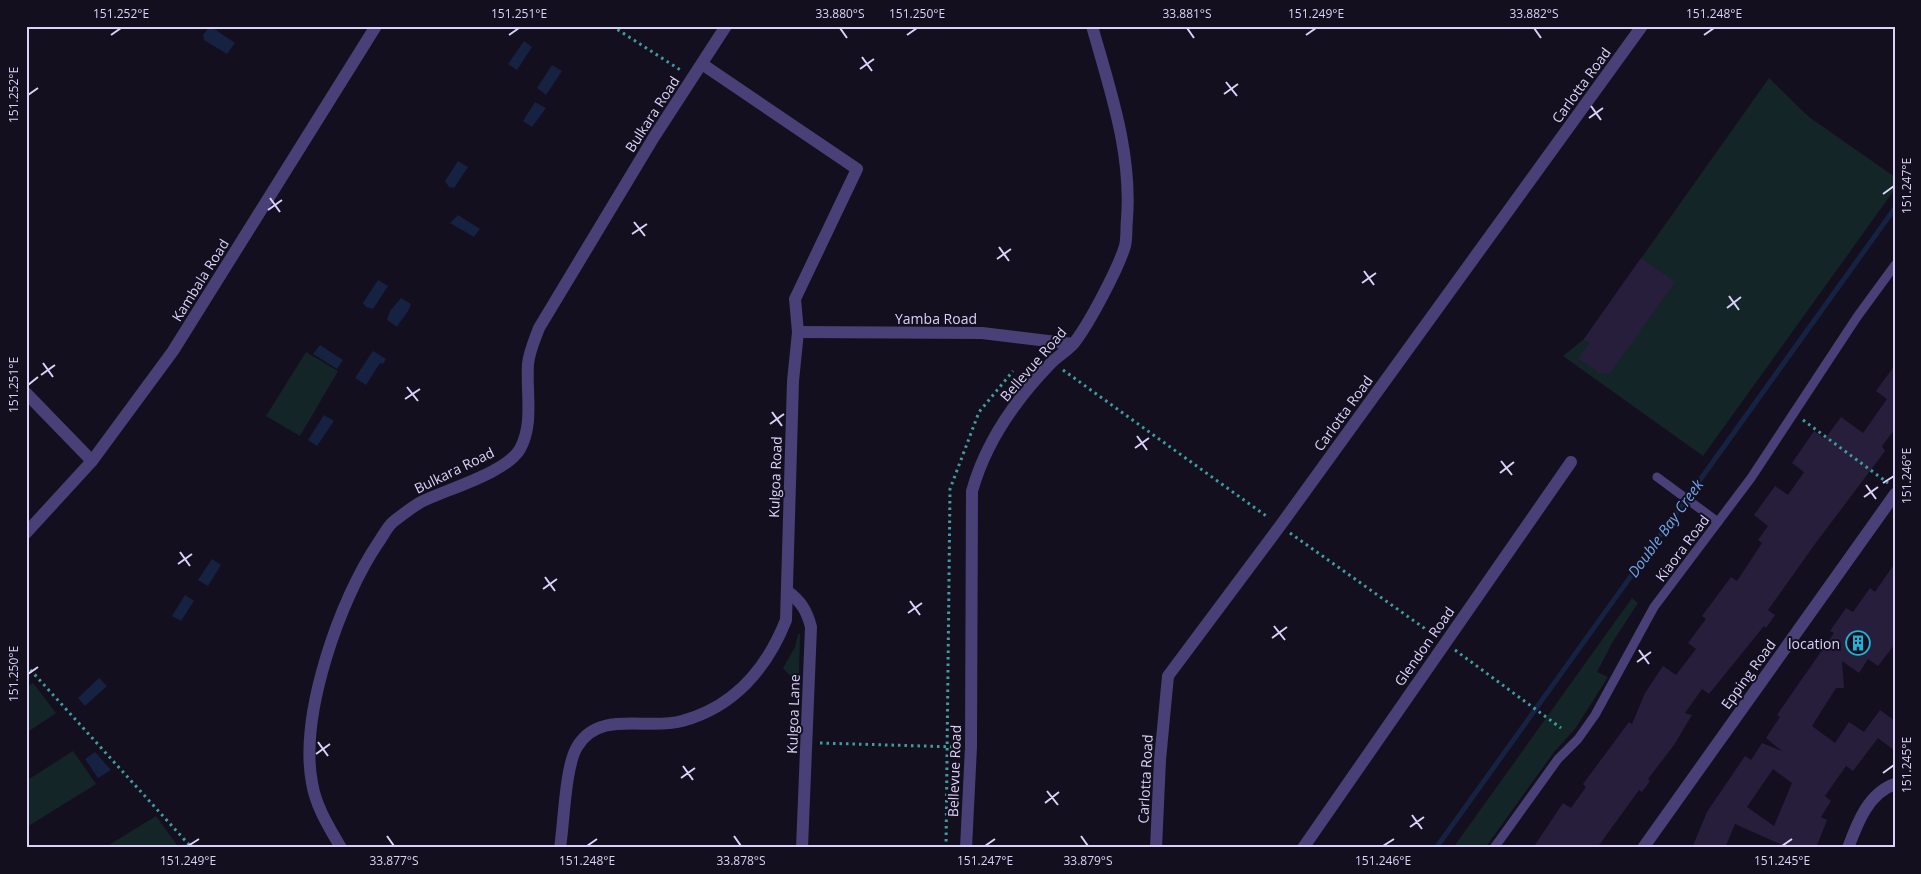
<svg xmlns="http://www.w3.org/2000/svg" width="1921" height="874" viewBox="0 0 1921 874" font-family="'Open Sans',sans-serif">
	<style>
		.green { fill: #132527 }
		.water { fill: #152241 }
		.lines { fill: none; stroke-linecap: round; stroke-linejoin: round }
		.stream { stroke: #152241; stroke-width: 5 }
		.building { fill: #271e3c; fill-rule: evenodd }
		.path { stroke: #3e9da1; stroke-width: 3; stroke-dasharray: 2.5 4; stroke-linecap: butt }
		.service { stroke: #484076; stroke-width: 9 }
		.minor { stroke: #484076; stroke-width: 12 }
		.tertiary { stroke: #484076; stroke-width: 12 }
		.ticks { fill: none; stroke: #dad2f9; stroke-width: 2 }
		.labels { text-anchor: middle; dominant-baseline: central; stroke-width: 4; stroke-linejoin: round; paint-order: stroke }
		.street-label { font-size: 14px; fill: #dad2f9; stroke: #130f1e }
		.poi-label { font-size: 14px; fill: #dad2f9; stroke: #130f1e; text-anchor: end }
		.water-label { font-size: 15px; font-style: italic; fill: #6ea4eb; stroke: #130f1e }
		.neatline { fill: none; stroke: #dad2f9; stroke-width: 2 }
		.ticks-label { font-size: 12px; text-anchor: middle; fill: #dad2f9 }
	</style>
	<rect width="100%" height="100%" fill="#130f1e"/>
	<g class="green">
		<polygon points="1769,78 1809,117 1895,177 1895,189 1703,456 1563,356 1584,339"/>
		<polygon points="306,352 338,371 300,436 266,416"/>
		<polygon points="1632,598 1638,603 1612,643 1597,672 1608,677 1575,729 1554,752 1485,848 1453,848"/>
		<polygon points="798,634 800,634 799,673 791,677 783,668 795,647"/>
		<polygon points="33,683 56,713 26,733 26,688"/>
		<polygon points="73,751 96,784 27,827 26,781"/>
		<polygon points="156,816 177,845 172,848 104,848"/>
	</g>
	<g class="water">
		<polygon points="210,26 235,43 227,54 204,40 203,35"/>
		<polygon points="524,41 532,47 517,70 508,64"/>
		<polygon points="552,65 562,71 546,95 537,88"/>
		<polygon points="535,102 546,108 532,127 523,121"/>
		<polygon points="458,161 468,167 454,188 449,187 445,181"/>
		<polygon points="458,215 480,229 474,237 450,223"/>
		<polygon points="378,280 388,286 373,309 366,307 363,303"/>
		<path d="M401 298 411 304C408 314 402 318 397 327L387 320 390 311Z"/>
		<polygon points="320,345 343,360 337,369 313,354"/>
		<polygon points="373,351 386,359 383,364 380,363 366,385 355,378"/>
		<polygon points="324,415 334,421 317,446 308,440"/>
		<polygon points="212,559 221,565 208,586 198,580"/>
		<polygon points="185,595 194,601 181,621 172,616"/>
		<polygon points="99,678 107,686 85,706 78,698"/>
		<polygon points="95,752 111,770 98,778 85,759"/>
	</g>
	<g class="lines">
		<polyline class="stream" points="1436,848 1895,208"/>
	</g>
	<g class="building">
		<polygon points="1641,258 1675,282 1610,373 1599,373 1578,358 1590,343 1584,339"/>
		<polygon points="1895,365 1895,429 1882,446 1885,451 1815,544 1768,610 1775,615 1766,628 1764,626 1709,694 1702,689 1685,713 1692,715 1674,745 1648,779 1650,781 1642,792 1639,790 1597,848 1533,848 1563,803 1571,808 1586,787 1583,784 1629,722 1632,724 1645,693 1663,666 1676,675 1696,649 1688,643 1706,619 1702,616 1731,577 1737,581 1762,543 1758,540 1768,526 1754,515 1775,486 1788,495 1804,472 1792,463 1814,431 1825,439 1841,417 1863,433 1887,399 1876,391"/>
		<path d="M1895 563V644L1878 666 1868 659 1859 673 1842 661 1844 688H1836L1812 726 1835 743 1849 722 1864 732 1880 710 1895 721V751L1878 738 1853 771 1846 766 1825 796 1831 801 1821 817 1827 820 1816 848H1778L1780 844 1735 824 1725 848H1692L1707 812 1745 756 1751 760 1762 743 1782 751 1766 738 1780 717 1777 715 1834 633 1830 631 1846 608 1853 612 1870 588 1875 592ZM1773 769 1792 783 1774 826 1747 807Z"/>
	</g>
	<g class="lines">
		<g class="path">
			<polyline points="612,26 682,71"/>
			<polyline points="1063,370 1269,518"/>
			<polyline points="1803,420 1888,483"/>
			<polyline points="1290,533 1434,635"/>
			<polyline points="1455,650 1561,728"/>
			<polyline points="26,665 192,848"/>
			<polyline points="820,743 958,747"/>
			<polyline points="946,848 950,489 979,412 1013,371"/>
		</g>
		<g class="service">
			<polyline points="1657,477 1718,522"/>
			<polyline points="1494,848 1558,759 1578,739 1595,715 1654,607 1751,478 1857,317 1895,265"/>
		</g>
		<g class="minor">
			<polyline points="798,332 982,333 1073,344"/>
			<polyline points="26,393 92,461"/>
			<polyline points="26,533 92,461 173,351 376,26"/>
			<path d="M787 591C801 601 807 611 811 627L802 848"/>
			<path d="M341 848C329 827 316 807 312 783 299 715 340 599 378 543 383 536 387 527 393 522 402 515 412 507 421 502 447 489 506 473 520 449 534 424 526 392 528 364 529 352 535 339 539 328L654 137 726 26"/>
			<path d="M560 848C564 823 565 767 577 747 599 709 647 731 682 721 734 707 767 668 786 620L793 381 798 332 795 299 857 169 702 64"/>
			<polyline points="1156,848 1160,760 1168,676 1280,526 1642,26"/>
			<polyline points="1303,848 1571,462"/>
			<polyline points="1643,848 1895,494"/>
		</g>
		<g class="tertiary">
			<path d="M966 848 971 747 972 491C986 441 1015 400 1051 363 1058 356 1067 351 1074 343 1089 324 1118 269 1125 246 1127 238 1126 228 1127 219 1132 152 1110 90 1092 26"/>
			<path d="M1848 848C1857 824 1868 793 1895 784"/>
		</g>
	</g>
	<path class="ticks" d="M840 28 847 38M1187 28 1194 38M1534 28 1541 38M111 35 121 28M509 35 519 28M907 35 917 28M1306 35 1316 28M1704 35 1714 28M862 57 872 71M860 69 874 59M1226 82 1237 96M1224 94 1238 84M28 95 38 88M1591 106 1601 120M1589 118 1603 108M1883 194 1894 186M270 198 280 212M268 210 282 200M634 222 645 236M632 234 647 224M999 247 1009 261M997 259 1011 249M1364 271 1374 285M1362 283 1376 273M1729 296 1739 310M1727 308 1741 297M43 363 53 377M41 375 55 365M28 385 38 377M407 387 418 401M405 399 420 389M772 412 782 426M770 424 784 414M1137 436 1147 450M1135 448 1149 438M1501 461 1512 475M1500 473 1514 462M1883 483 1894 476M1866 485 1876 499M1864 497 1878 487M180 552 190 566M178 564 192 554M545 577 555 591M543 589 557 579M910 601 920 615M908 613 922 603M1274 626 1285 640M1272 638 1287 627M1639 650 1649 664M1637 662 1651 652M28 674 38 667M318 742 328 756M316 754 330 744M683 766 693 780M1883 773 1894 765M681 778 695 768M1047 791 1058 805M1045 803 1059 792M1412 815 1422 829M1410 827 1424 817M387 836 394 846M734 836 741 846M1081 836 1088 846M188 846 199 839M587 846 597 839M985 846 995 839M1383 846 1394 839M1782 846 1792 839"/>
	<defs>
		<g id="building-ring" transform="scale(1.25)"><circle r="9.5" fill="#130f1e" stroke="#1fb3d8" stroke-width="1.5"/><path d="M-4-6H4V6H1V3H-1V6H-4ZM-2.5-4.3h1.7v1.8h-1.7ZM.8-4.3h1.7v1.8H.8ZM-2.5-1h1.7V.8h-1.7ZM.8-1h1.7V.8H.8Z" fill="#1fb3d8"/></g>
	</defs>
	<g fill-rule="evenodd">
		<use href="#building-ring" x="1858" y="643"/>
	</g>
	<g class="labels">
		<g class="street-label">
			<text transform="translate(1581 85) rotate(-54)">Carlotta Road</text>
			<text transform="translate(652 114) rotate(-57)">Bulkara Road</text>
			<text transform="translate(200 280) rotate(-58)">Kambala Road</text>
			<text x="936" y="318">Yamba Road</text>
			<text transform="translate(1033 364) rotate(-49)">Bellevue Road</text>
			<text transform="translate(1343 413) rotate(-54)">Carlotta Road</text>
			<text transform="translate(454 470) rotate(-26)">Bulkara Road</text>
			<text transform="translate(775 477) rotate(-88)">Kulgoa Road</text>
			<text transform="translate(1682 548) rotate(-53)">Kiaora Road</text>
			<text transform="translate(1424 646) rotate(-55)">Glendon Road</text>
			<text transform="translate(1748 674) rotate(-54)">Epping Road</text>
			<text transform="translate(793 714) rotate(-88)">Kulgoa Lane</text>
			<text transform="translate(954 771) rotate(-88)">Bellevue Road</text>
			<text transform="translate(1145 779) rotate(-87)">Carlotta Road</text>
		</g>
		<g class="poi-label">
			<text x="1840" y="643">location</text>
		</g>
		<g class="water-label">
			<text transform="translate(1665 528) rotate(-54)">Double Bay Creek</text>
		</g>
	</g>
	<rect width="1921" height="874" fill="none" stroke="#130f1e" stroke-width="55"/>
	<rect x="28" y="28" width="1866" height="818" class="neatline"/>
	<g class="ticks-label">
		<text x="121" y="18">151.252°E</text>
		<text x="519" y="18">151.251°E</text>
		<text x="840" y="18">33.880°S</text>
		<text x="917" y="18">151.250°E</text>
		<text x="1187" y="18">33.881°S</text>
		<text x="1316" y="18">151.249°E</text>
		<text x="1534" y="18">33.882°S</text>
		<text x="1714" y="18">151.248°E</text>
		<text transform="translate(14 95) rotate(-90)" y="4">151.252°E</text>
		<text transform="translate(1907 186) rotate(-90)" y="4">151.247°E</text>
		<text transform="translate(14 385) rotate(-90)" y="4">151.251°E</text>
		<text transform="translate(1907 476) rotate(-90)" y="4">151.246°E</text>
		<text transform="translate(14 674) rotate(-90)" y="4">151.250°E</text>
		<text transform="translate(1907 765) rotate(-90)" y="4">151.245°E</text>
		<text x="188" y="865">151.249°E</text>
		<text x="394" y="865">33.877°S</text>
		<text x="587" y="865">151.248°E</text>
		<text x="741" y="865">33.878°S</text>
		<text x="985" y="865">151.247°E</text>
		<text x="1088" y="865">33.879°S</text>
		<text x="1383" y="865">151.246°E</text>
		<text x="1782" y="865">151.245°E</text>
	</g>
</svg>
